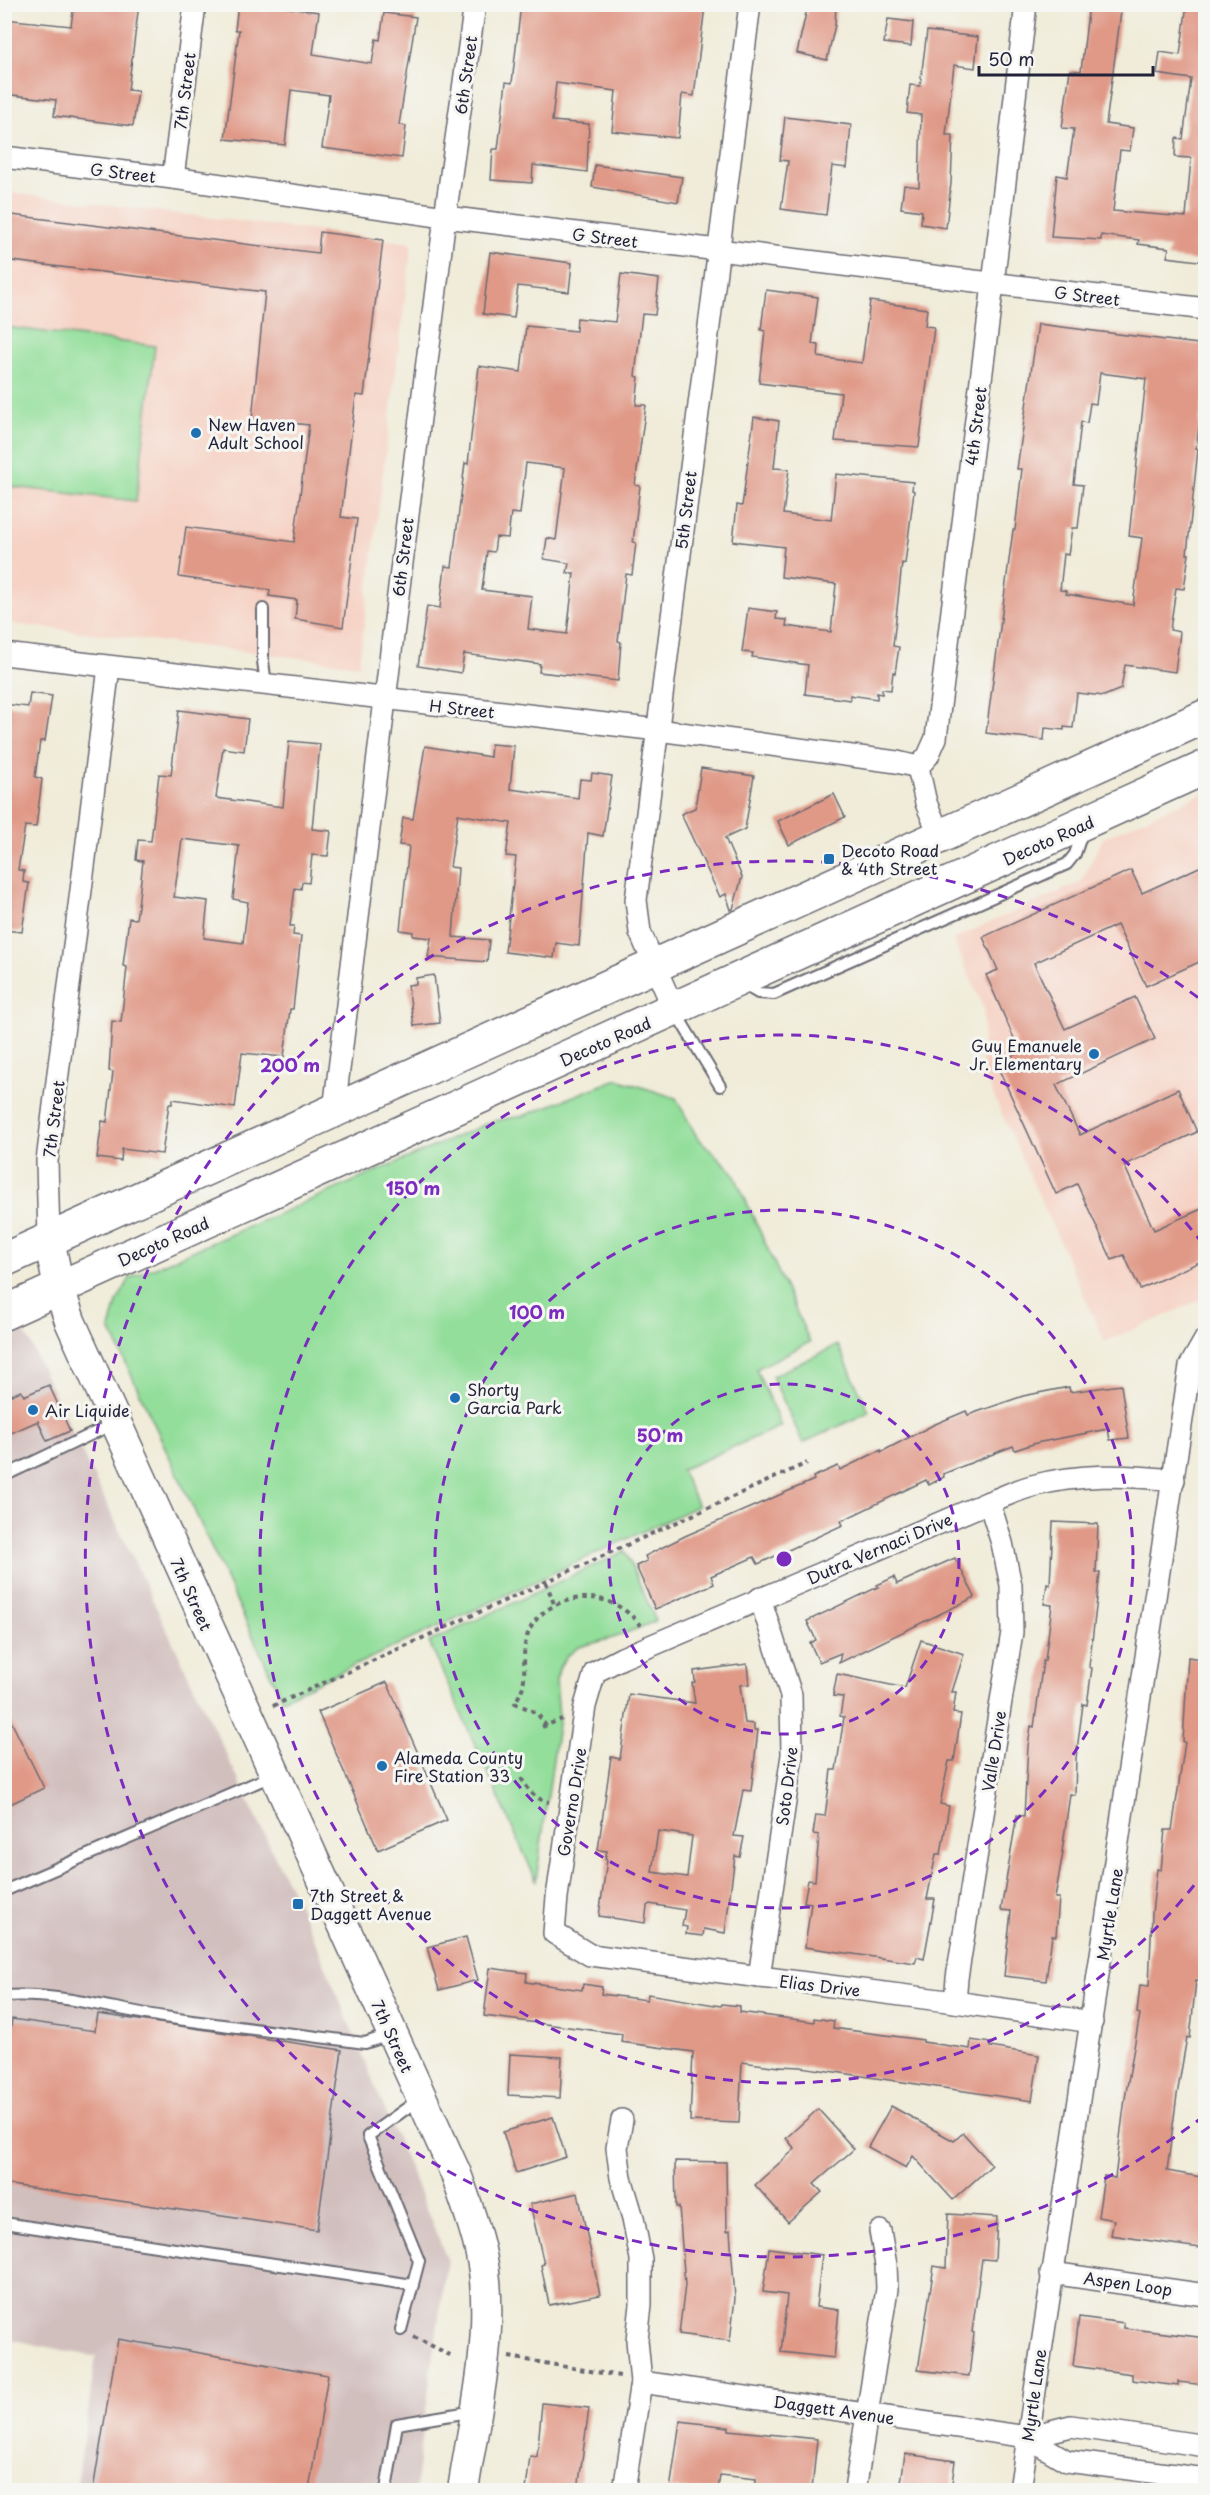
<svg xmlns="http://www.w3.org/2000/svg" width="1210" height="2495" viewBox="0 0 1210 2495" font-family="'Playpen Sans',sans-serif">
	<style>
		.built { fill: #f6d2c4 }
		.industrial { fill: #d1bfbe }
		.park { fill: #92de9a; stroke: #5a806a; stroke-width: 1.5 }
		.building { fill: #e09987; fill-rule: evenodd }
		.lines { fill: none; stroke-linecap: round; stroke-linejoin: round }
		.lane-casing { stroke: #6a6972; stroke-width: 14 }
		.street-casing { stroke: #6a6972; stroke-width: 24 }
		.secondary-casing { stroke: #6a6972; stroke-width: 33 }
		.primary-casing { stroke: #6a6972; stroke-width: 36 }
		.path { stroke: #6a6972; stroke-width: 4; stroke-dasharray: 4.5 4.5; stroke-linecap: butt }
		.lane { stroke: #fff; stroke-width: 10 }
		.street { stroke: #fff; stroke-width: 21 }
		.secondary { stroke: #fff; stroke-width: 30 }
		.primary { stroke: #fff; stroke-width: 33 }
		.ring { fill: none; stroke: #7b2cbf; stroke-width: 3; stroke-dasharray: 10 8 }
		.poi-dot { fill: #1f6fb2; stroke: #f6f6f2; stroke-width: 2 }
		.labels { text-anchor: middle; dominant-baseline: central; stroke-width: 6; stroke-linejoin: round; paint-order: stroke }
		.street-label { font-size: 16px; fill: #22223b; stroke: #f6f6f2 }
		.poi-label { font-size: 16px; fill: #22223b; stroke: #f6f6f2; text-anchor: start }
		.centre { fill: #7b2cbf; stroke: #f6f6f2; stroke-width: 3 }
		.ring-label { font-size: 18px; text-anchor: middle; font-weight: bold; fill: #7b2cbf; stroke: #f6f6f2; stroke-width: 6; stroke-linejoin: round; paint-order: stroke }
	</style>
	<rect width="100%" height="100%" fill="#f6f6f2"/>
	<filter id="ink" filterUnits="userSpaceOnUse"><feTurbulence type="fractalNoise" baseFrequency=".0167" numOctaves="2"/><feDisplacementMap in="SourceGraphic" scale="12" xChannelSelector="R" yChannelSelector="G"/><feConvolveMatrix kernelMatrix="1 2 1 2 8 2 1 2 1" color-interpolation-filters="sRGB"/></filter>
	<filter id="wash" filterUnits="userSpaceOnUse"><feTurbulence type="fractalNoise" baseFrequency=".008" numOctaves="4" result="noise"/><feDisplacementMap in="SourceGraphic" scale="24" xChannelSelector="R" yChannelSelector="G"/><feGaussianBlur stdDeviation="1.35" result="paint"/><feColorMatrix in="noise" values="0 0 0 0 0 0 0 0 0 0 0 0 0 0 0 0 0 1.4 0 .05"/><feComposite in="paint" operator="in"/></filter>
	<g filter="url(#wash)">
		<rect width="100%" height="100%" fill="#f0ecd9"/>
		<g class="built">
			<polygon points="5,192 412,243 359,665 5,623"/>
			<polygon points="1205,792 1205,1298 1105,1342 982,1070 984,1009 953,939 1081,882 1103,838"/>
		</g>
		<polygon class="industrial" points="18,1318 312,1934 447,2259 415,2490 76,2490 96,2357 5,2338 4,1324"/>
		<g class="park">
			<polygon points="5,327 155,346 136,501 5,486"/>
			<polygon points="617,1079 676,1098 697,1137 733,1172 810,1342 756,1369 781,1426 681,1470 698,1506 282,1699 110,1329 117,1302 130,1278 493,1121 523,1116"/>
			<polygon points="838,1345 869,1412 803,1443 772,1376"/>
			<polygon points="625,1551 656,1621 616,1637 579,1647 567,1656 560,1666 556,1680 559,1717 536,1880 429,1642"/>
		</g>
		<g id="blocks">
			<g class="building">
				<polygon points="74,4 139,4 128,90 138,91 133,126 54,116 56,100 4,94 4,19 71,26"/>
				<polygon points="238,4 258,4 319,12 313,54 372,64 376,39 380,40 384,13 416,17 399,125 406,126 402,158 322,148 329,95 291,90 285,145 225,139 239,30 235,30"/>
				<polygon points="521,4 705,6 694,96 682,94 678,138 612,131 616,91 556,83 552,121 589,124 587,172 533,165 532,183 491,180 493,149 498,149 506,82 512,83"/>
				<polygon points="808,4 836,4 835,25 827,60 797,53"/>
				<polygon points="1089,4 1122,4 1106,124 1133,128 1130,151 1120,150 1113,211 1186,217 1191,158 1175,157 1176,138 1183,139 1191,79 1157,74 1160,52 1180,55 1187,4 1206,7 1206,262 1167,257 1169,248 1138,244 1139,240 1101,235 1101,240 1051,237 1057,175 1067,177 1074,129 1062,128 1070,70 1081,71"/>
				<polygon points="888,19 913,22 911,46 884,43"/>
				<polygon points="927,31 978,37 975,68 954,65 946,135 953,135 951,183 946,228 921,224 922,211 901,208 904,185 919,187 921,115 907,113 910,85 920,86"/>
				<polygon points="785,117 851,125 847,168 832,166 826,215 781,209 788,161 780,160"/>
				<polygon points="595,165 682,177 678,202 592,187"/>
				<polygon points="4,214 318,253 320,232 383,240 364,396 356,395 341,517 357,519 343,627 295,619 297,600 269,596 270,590 179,577 186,527 294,542 309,425 252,419 265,292 4,260"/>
				<polygon points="490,252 572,263 569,292 518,286 514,318 483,314"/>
				<path d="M621 274 659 279 655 315 642 314 635 376 639 377 636 405H646L635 485 640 486 633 542 636 543 632 575 626 574 618 641 621 642 618 681 539 672 540 664 464 654 461 673 418 666 427 606 440 608 445 566 452 567 465 463 468 464 479 366 521 372 526 326 576 331 577 318 615 322ZM526 463 565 468 556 540 547 538 544 559 569 563 567 573H574L567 634 528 629 532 596 482 590 487 551 494 552 496 537 508 538 511 513 520 514Z"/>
				<polygon points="766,290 818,297 812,344 819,345 818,357 862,363 870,301 927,309 925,326 934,327 919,447 835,441 841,393 759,383 765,331 761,330"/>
				<path d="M1038 324 1206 345V379L1196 448 1198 449 1187 554H1189L1184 589 1176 588 1170 630 1180 632 1175 672 1125 665 1121 689 1104 696 1077 693 1073 728 1064 727V730L1045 728 1044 740 986 733 1013 530H1015L1022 469H1017ZM1100 373 1146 379 1129 536 1142 538 1133 605 1066 594V591L1060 590 1064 554 1068 555 1072 528H1078L1083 485 1074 484 1081 422 1087 423 1090 403 1096 404Z"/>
				<polygon points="754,417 779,421 774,468 789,469 783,514 831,520 836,474 913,482 912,490 914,491 905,564 902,563 893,646 899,647 895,673 893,672 891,690 882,689 882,694 877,693 877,699 850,695 850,700 805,694 808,665 752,657 753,653 742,652 748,608 777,612 776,619 787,620 786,626 831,632 836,584 781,577 784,547 733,541 737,505 742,506"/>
				<polygon points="30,693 52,696 45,741 40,741 35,777 42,779 36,827 25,826 18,870 24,871 23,882 29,883 22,932 4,930 4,704 28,707"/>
				<path d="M179 710 248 719 244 751 223 748 216 798 283 807 289 741 320 744 312 829 331 831 328 856 312 855 309 883 302 882 301 889 295 888 290 926H294L293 935 301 936 293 1009H290L284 1057 242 1053 235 1108 173 1099 172 1104H169L162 1154 122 1149 121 1161 97 1158 102 1121 107 1122 113 1072 109 1071 112 1021 121 1022 127 967 123 966 129 918 136 919 138 906 143 861 136 860 138 840 151 841 159 774 171 775ZM182 839 239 846 233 899 248 902 243 943 204 938 208 901 174 897Z"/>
				<polygon points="491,744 514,746 510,789 578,798 580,779 591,780 592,773 612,776 603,836 588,833 579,946 556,943 554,958 505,952 516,857 506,856 511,823 458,814 450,867 458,868 453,937 489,940 487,962 428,957 431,938 413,936 413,932 400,930 409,846 399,845 403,818 413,819 425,746 490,757"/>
				<polygon points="701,768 754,776 745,829 725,838 742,877 733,909 731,910 726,894 720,897 681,814 695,808"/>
				<polygon points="834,794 845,817 789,845 778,821"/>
				<polygon points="1206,864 1206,959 1146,986 1117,925 1034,963 1065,1029 1135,997 1155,1039 1056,1085 1080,1135 1178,1089 1197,1132 1124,1165 1154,1230 1206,1207 1206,1259 1140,1289 1124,1255 1112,1260 1077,1184 1056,1194 996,1063 1020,1052 986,975 998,970 983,937 1131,870 1142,893"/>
				<polygon points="434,975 440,1023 414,1026 408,985 416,984 416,978"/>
				<polygon points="49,1385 70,1431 47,1441 38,1421 4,1436 4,1398 21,1391 24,1396"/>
				<polygon points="1121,1385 1129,1438 1110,1440 1108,1429 1036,1443 1015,1450 1013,1446 943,1474 944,1477 929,1485 926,1480 841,1521 843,1525 758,1564 754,1557 711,1576 714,1584 655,1609 636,1566 647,1561 645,1556 685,1536 814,1480 813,1477 838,1466 840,1470 881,1450 881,1452 933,1425 966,1411 968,1415 1023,1396 1069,1387 1070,1392"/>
				<polygon points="1053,1522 1098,1524 1096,1573 1100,1573 1089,1667 1092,1668 1087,1705 1083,1704 1076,1758 1075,1795 1070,1794 1062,1852 1063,1852 1055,1898 1059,1898 1056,1936 1052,1936 1046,1981 1004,1976 1011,1911 1001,1910 1017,1815 1024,1816 1028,1746 1031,1726 1034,1727 1043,1661 1045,1661 1052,1605 1044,1604 1047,1584 1050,1585"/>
				<polygon points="955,1558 975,1597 839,1663 841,1653 819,1662 810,1643 816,1640 807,1621 878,1587 877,1585 894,1577 897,1584"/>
				<polygon points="921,1640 964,1654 952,1692 956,1692 953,1713 961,1714 954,1761 949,1761 940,1804 949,1806 941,1854 936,1854 927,1899 935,1899 924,1959 917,1957 915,1963 805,1947 811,1903 804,1902 808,1880 815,1881 819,1835 813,1834 816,1815 825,1816 831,1770 836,1770 844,1717 840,1716 843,1697 833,1696 837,1674 905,1688"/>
				<polygon points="1188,1657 1206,1660 1206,1981 1196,1980 1190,2038 1187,2037 1177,2095 1167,2171 1206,2178 1206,2249 1111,2235 1114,2220 1098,2217 1104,2176 1115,2178 1125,2098 1140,2014 1137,2013 1140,1985 1149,1986 1152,1913 1157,1869 1161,1870 1165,1830 1172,1830 1185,1742 1183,1742"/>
				<path d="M747 1664 749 1684 740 1685 745 1723 754 1724V1730H758L751 1791 743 1790 734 1836 744 1837 740 1857 735 1856 725 1933 704 1929 703 1936 686 1934 687 1927 682 1926 685 1910 650 1904 647 1906 645 1923 599 1916 607 1860 605 1859 607 1851 598 1850 611 1757 620 1759 629 1694 695 1703 692 1683 695 1682 694 1671ZM658 1831 692 1836 687 1877 652 1872Z"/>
				<polygon points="387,1682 447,1820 378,1850 318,1712"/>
				<polygon points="4,1707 44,1788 4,1807"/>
				<polygon points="466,1937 478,1980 439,1990 427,1947"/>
				<polygon points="490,1968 527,1973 526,1982 582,1990 583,1984 602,1987 601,1994 647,2000 648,1994 721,2006 722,2004 740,2006 740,2012 814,2022 814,2018 834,2021 833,2028 923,2040 923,2042 970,2049 971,2040 991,2043 990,2047 1039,2055 1032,2101 801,2067 778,2066 780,2067 742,2062 739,2123 690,2121 693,2052 621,2042 622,2034 484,2016"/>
				<polygon points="98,2014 342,2050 317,2230 4,2184 4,2052 7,2053 12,2019 95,2031"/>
				<polygon points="510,2054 562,2057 560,2098 508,2095"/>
				<polygon points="891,2106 954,2141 963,2133 992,2165 953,2200 913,2156 906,2168 868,2147"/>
				<polygon points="818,2109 854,2149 814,2184 822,2192 788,2222 755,2185 795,2149 786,2138"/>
				<polygon points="553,2117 566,2157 516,2173 503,2132"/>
				<polygon points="675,2161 726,2162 727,2231 730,2230 735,2298 730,2341 679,2334 685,2285 679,2207 676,2207"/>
				<polygon points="578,2193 600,2295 549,2305 541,2265 544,2264 530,2204"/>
				<polygon points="948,2214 997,2217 995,2260 982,2259 972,2332 974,2333 969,2376 918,2370 934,2266 946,2268"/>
				<polygon points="769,2248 822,2255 816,2307 839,2310 834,2358 781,2352 787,2295 763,2292"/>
				<polygon points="1079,2317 1124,2323 1124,2328 1206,2338 1206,2385 1178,2382 1178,2386 1132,2380 1132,2374 1073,2366"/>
				<polygon points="118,2339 328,2375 309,2490 93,2490"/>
				<polygon points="542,2403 589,2408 578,2490 526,2490 530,2456 537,2457"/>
				<polygon points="680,2421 729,2427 729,2430 817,2439 812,2490 755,2490 756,2479 720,2475 718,2490 670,2490"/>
				<polygon points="905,2454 955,2461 951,2490 900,2490"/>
			</g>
		</g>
	</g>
	<g filter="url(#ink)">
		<use href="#blocks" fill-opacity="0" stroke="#6a6972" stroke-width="1.5"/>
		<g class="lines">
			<g class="lane-casing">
				<g id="lane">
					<polyline points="263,609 263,661 266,685"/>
					<polyline points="743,984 758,993 774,994 1067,864 1075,854 1083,830"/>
					<polyline points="676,1013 720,1086"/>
					<polyline points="4,1476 115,1423"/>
					<polyline points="4,1891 274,1775"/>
					<path d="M4 1996C57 1992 112 2009 164 2017 231 2027 298 2034 365 2043L392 2034"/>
					<polyline points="4,2223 413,2285"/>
					<polyline points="401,2330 419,2261 368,2136 421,2098"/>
					<polyline points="386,2490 397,2424 475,2411"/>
				</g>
			</g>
			<g class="street-casing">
				<g id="street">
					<polyline points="4,157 173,178 445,217 1206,309"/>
					<polyline points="173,178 195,4"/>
					<polyline points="4,654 658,730 897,762 918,767"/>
					<polyline points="941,838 926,803 918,767 928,756 936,738 993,284 1026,4"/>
					<polyline points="674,1010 640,932 636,900 750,4"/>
					<polyline points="334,1110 445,217 475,4"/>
					<polyline points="49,1239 47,1161 109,667"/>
					<polyline points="759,1977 792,1755 791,1695 760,1598"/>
					<polyline points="955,2002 957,1978 1012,1632 1011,1585 1002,1543 989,1502"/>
					<path d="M1092 2022 955 2002 590 1955 554 1933 557 1897 585 1706 595 1672 622 1658 989 1502C1003 1497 1017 1490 1032 1486 1080 1473 1126 1475 1174 1480"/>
					<polyline points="622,2120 617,2148 621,2178 633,2218 641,2259 641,2305 637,2340 641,2382 624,2490"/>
					<polyline points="1051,2273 1206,2295"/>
					<polyline points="641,2382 1027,2437 1067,2461 1206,2479"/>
					<polyline points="1027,2437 1071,2426 1206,2446"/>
					<polyline points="855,2490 887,2289 886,2265 880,2231"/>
					<polyline points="1020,2490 1190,1366 1206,1338"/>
				</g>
			</g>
			<g class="secondary-casing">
				<path id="secondary" d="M49 1239 59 1288 70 1321 456 2174C467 2206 479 2237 484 2271 493 2344 474 2419 463 2490"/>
			</g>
			<g class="primary-casing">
				<g id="primary">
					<polyline points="4,1260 1206,716"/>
					<polyline points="4,1313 1206,767"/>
				</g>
			</g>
			<g class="path">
				<polyline points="546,1582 554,1604"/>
				<polyline points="273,1706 807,1463"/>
				<path d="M546 1726 537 1713 515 1703C518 1698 521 1692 523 1686 526 1672 522 1655 526 1640 533 1611 563 1597 590 1598 609 1598 632 1612 641 1627"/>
				<polyline points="542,1727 562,1719"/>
				<path d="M521 1778C529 1790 534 1799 549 1802"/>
				<polyline points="414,2337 454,2357"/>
				<polyline points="509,2357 620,2376"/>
			</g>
			<use href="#lane" class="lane"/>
			<use href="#street" class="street"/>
			<use href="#secondary" class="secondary"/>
			<use href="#primary" class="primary"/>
		</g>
	</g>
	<g class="ring">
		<circle cx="784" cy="1559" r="175"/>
		<circle cx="784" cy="1559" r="349"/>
		<path d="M1205 1871A524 524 0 1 1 1205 1247"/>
		<path d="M1204 2116A698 698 0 1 1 1204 1002"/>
	</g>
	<g class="poi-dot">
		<circle cx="196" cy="433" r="6"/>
		<rect x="823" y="853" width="12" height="12" rx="3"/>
		<circle cx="1094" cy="1054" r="6"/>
		<circle cx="455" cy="1398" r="6"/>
		<circle cx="33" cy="1410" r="6"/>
		<circle cx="382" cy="1766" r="6"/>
		<rect x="292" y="1898" width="12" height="12" rx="3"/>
	</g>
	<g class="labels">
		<g class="street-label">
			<text transform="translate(465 75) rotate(-82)">6th Street</text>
			<text transform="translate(184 91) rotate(-83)">7th Street</text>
			<text transform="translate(123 172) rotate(7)">G Street</text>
			<text transform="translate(605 237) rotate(7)">G Street</text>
			<text transform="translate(1087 295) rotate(7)">G Street</text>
			<text transform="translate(975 426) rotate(-83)">4th Street</text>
			<text transform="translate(685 510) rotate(-83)">5th Street</text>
			<text transform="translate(402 557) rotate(-83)">6th Street</text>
			<text transform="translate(462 708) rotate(6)">H Street</text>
			<text transform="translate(1048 840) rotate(-24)">Decoto Road</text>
			<text transform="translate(605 1041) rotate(-24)">Decoto Road</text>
			<text transform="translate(53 1119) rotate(-83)">7th Street</text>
			<text transform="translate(163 1241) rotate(-24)">Decoto Road</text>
			<text transform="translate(879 1548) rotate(-23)">Dutra Vernaci Drive</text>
			<text transform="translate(192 1594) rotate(66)">7th Street</text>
			<text transform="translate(993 1751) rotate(-81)">Valle Drive</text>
			<text transform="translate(786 1786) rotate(-83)">Soto Drive</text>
			<text transform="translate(571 1802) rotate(-81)">Governo Drive</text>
			<text transform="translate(1109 1914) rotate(-81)">Myrtle Lane</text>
			<text transform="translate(820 1985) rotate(7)">Elias Drive</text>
			<text transform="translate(393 2036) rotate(66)">7th Street</text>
			<text transform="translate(1128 2283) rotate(8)">Aspen Loop</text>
			<text transform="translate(1033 2395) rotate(-82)">Myrtle Lane</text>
			<text transform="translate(834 2409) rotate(8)">Daggett Avenue</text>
		</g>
		<g class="poi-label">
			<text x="208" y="424">New Haven<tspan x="208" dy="18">Adult School</tspan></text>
			<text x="841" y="850">Decoto Road<tspan x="841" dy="18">&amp; 4th Street</tspan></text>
			<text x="1082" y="1045" text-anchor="end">Guy Emanuele<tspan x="1082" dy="18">Jr. Elementary</tspan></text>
			<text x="467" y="1389">Shorty<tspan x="467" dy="18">Garcia Park</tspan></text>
			<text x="45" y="1410">Air Liquide</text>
			<text x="394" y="1757">Alameda County<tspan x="394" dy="18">Fire Station 33</tspan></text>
			<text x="310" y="1895">7th Street &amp;<tspan x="310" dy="18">Daggett Avenue</tspan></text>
		</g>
	</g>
	<circle cx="784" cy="1559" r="9" class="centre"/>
	<g class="ring-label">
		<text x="290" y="1072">200 m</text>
		<text x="413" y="1195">150 m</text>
		<text x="537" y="1319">100 m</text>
		<text x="660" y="1442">50 m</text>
	</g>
	<rect width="1210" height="2495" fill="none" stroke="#f6f6f2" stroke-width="24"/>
	<path d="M979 66v9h174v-9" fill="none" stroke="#22223b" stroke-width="3"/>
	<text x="988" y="66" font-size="18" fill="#22223b" stroke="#f6f6f2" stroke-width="4.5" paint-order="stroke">50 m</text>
</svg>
